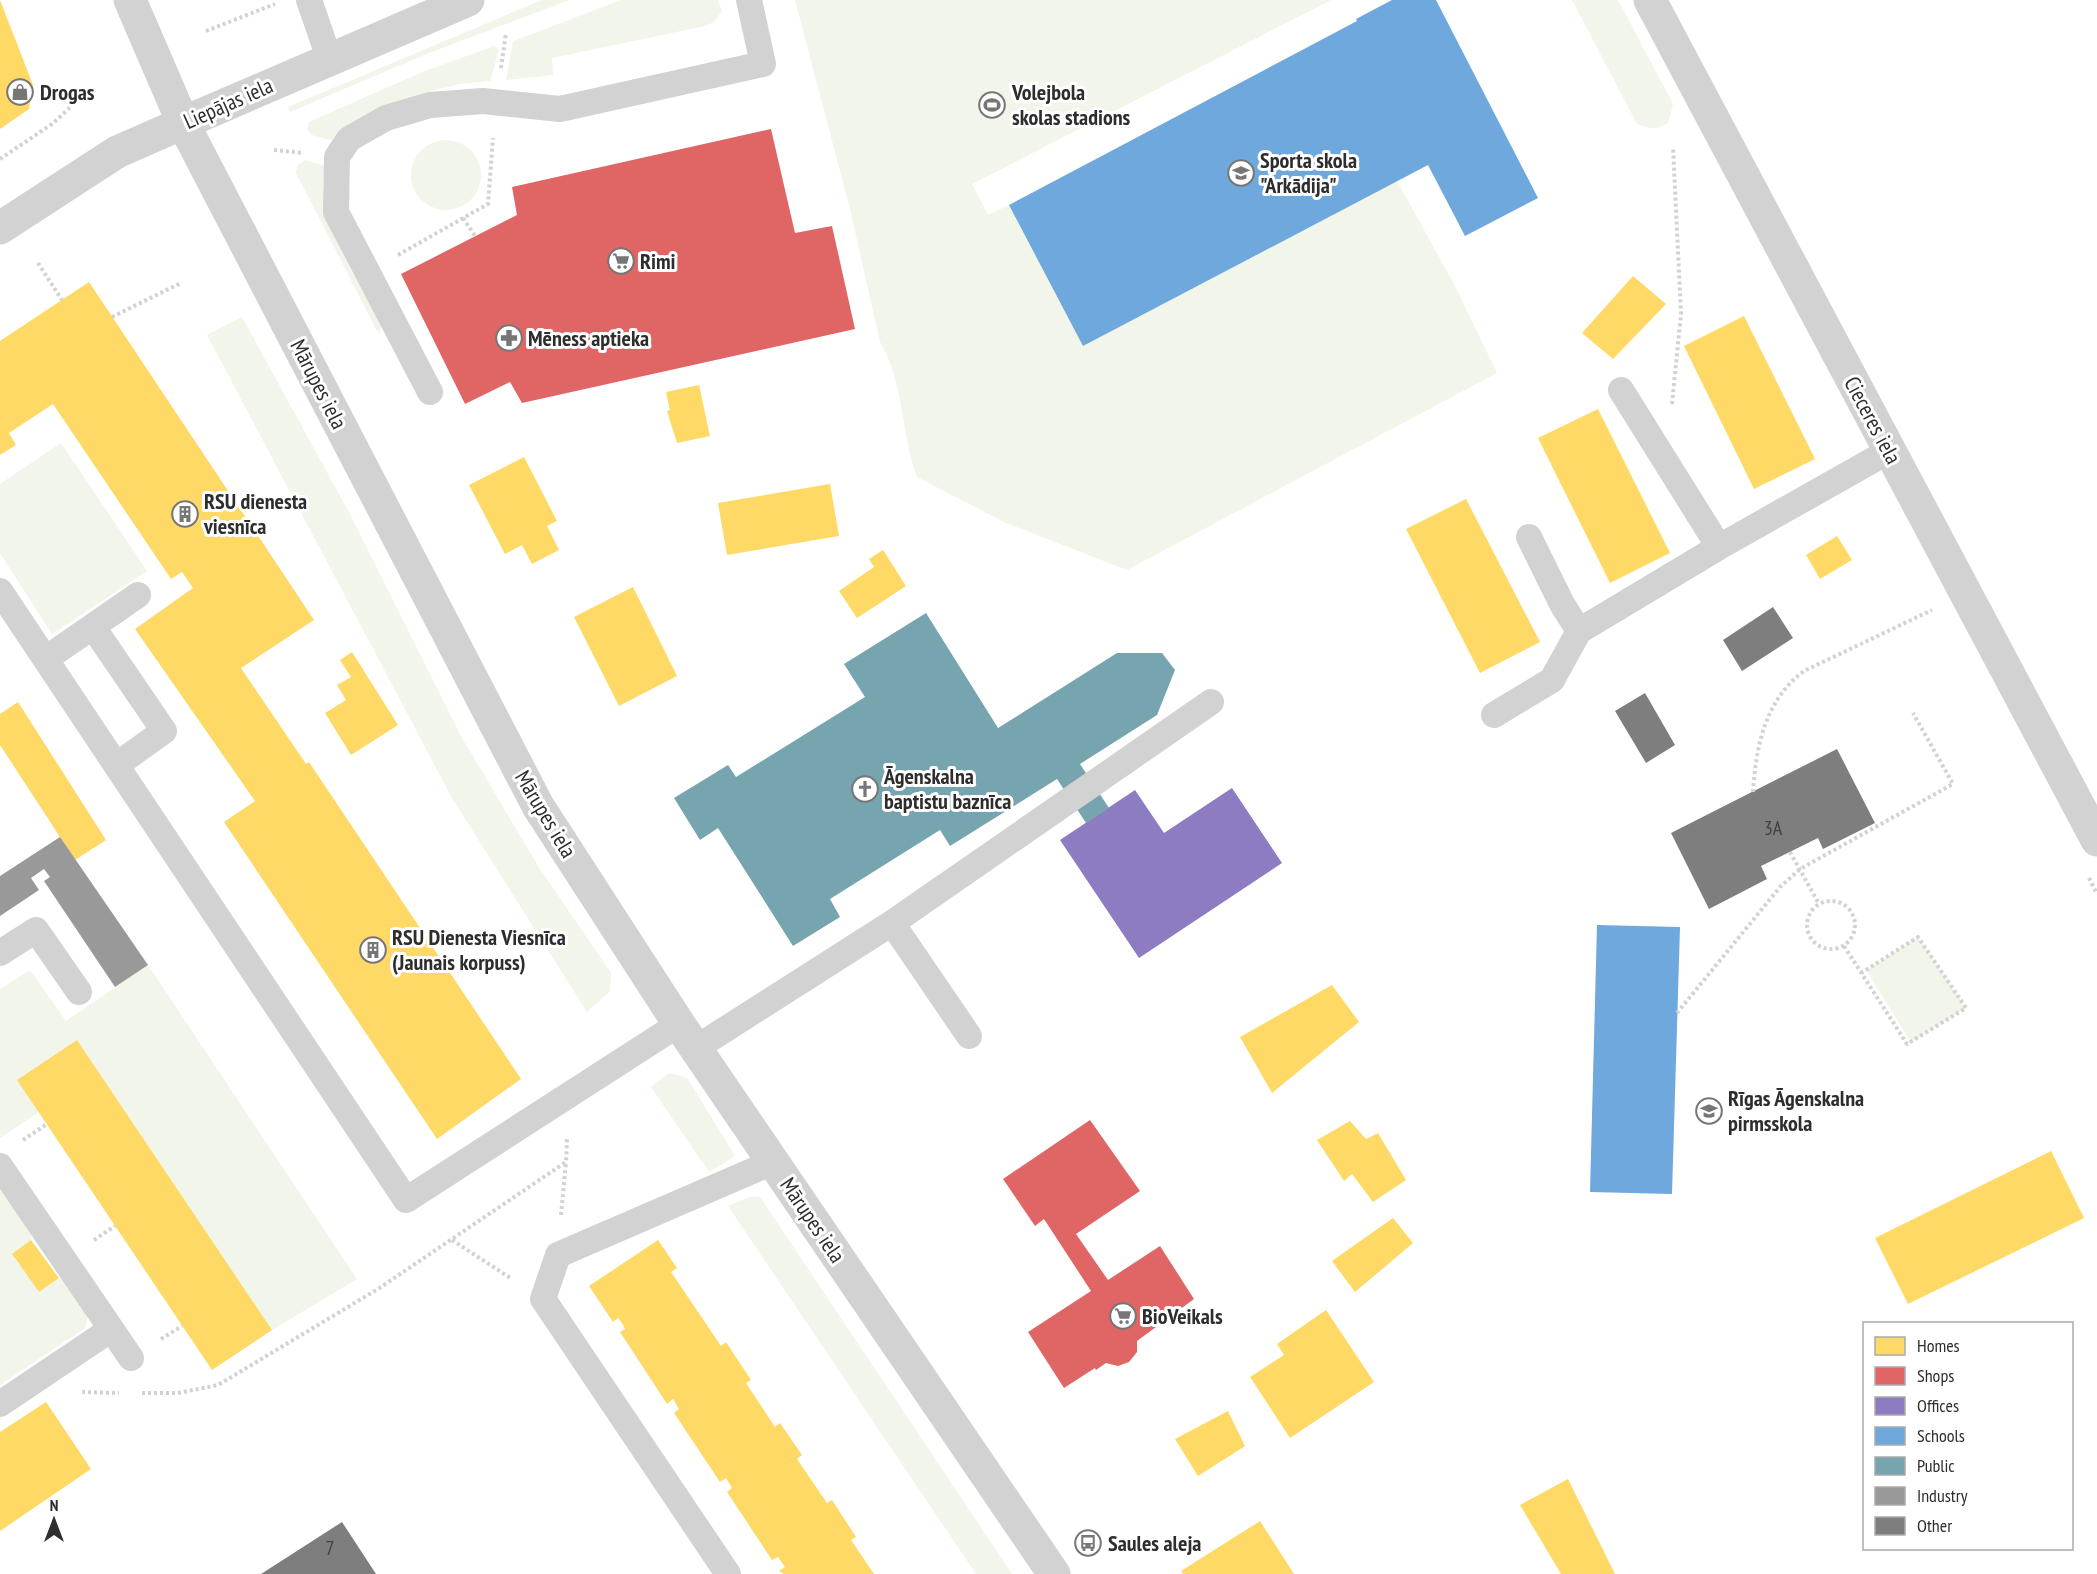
<svg xmlns="http://www.w3.org/2000/svg" width="2097" height="1574" viewBox="0 0 2097 1574" font-family="'PT Sans Narrow',sans-serif">
	<style>
		.green { fill: #f1f5ea }
		.homes { fill: #ffd966 }
		.shops { fill: #e06666 }
		.offices { fill: #8e7cc3 }
		.schools { fill: #6fa8dc }
		.public { fill: #76a5af }
		.industry { fill: #999 }
		.building { fill: #7e7e7e }
		.lines { fill: none; stroke-linecap: round; stroke-linejoin: round }
		.path { stroke: #d2d2d2; stroke-width: 4; stroke-dasharray: 3 3; stroke-linecap: butt }
		.service { stroke: #d2d2d2; stroke-width: 26 }
		.minor { stroke: #d2d2d2; stroke-width: 33 }
		.tertiary { stroke: #d2d2d2; stroke-width: 33 }
		.labels { text-anchor: middle; dominant-baseline: central; stroke-width: 6; stroke-linejoin: round; paint-order: stroke }
		.number-label { font-size: 20px; fill: #414141 }
		.poi-label { font-size: 22px; font-weight: bold; fill: #2d2d2d; stroke: #fff; text-anchor: start }
		.street-label { font-size: 22px; fill: #2d2d2d; stroke: #fff }
	</style>
	<rect width="100%" height="100%" fill="#fff"/>
	<g class="green">
		<polygon points="542,0 570,0 429,53 290,112 288,107"/>
		<polygon points="621,0 718,0 722,11 714,22 705,26 552,58 553,75 506,80 513,42 516,40"/>
		<path d="M795 0H1331L972 184 988 215 1009 205 1083 346 1397 181 1454 284 1497 373 1127 570 1004 522 917 477C901 434 904 381 880 342L850 209Z"/>
		<path d="M1572 0H1618L1673 104 1668 123C1657 130 1650 129 1637 124Z"/>
		<polygon points="494,46 499,50 490,81 459,84 424,93 367,116 337,142 312,135 307,130 309,122 420,73"/>
		<circle cx="446" cy="175" r="35"/>
		<path d="M305 160 325 166C314 220 354 272 378 319L381 327 379 335 296 173 297 166Z"/>
		<polygon points="242,317 351,516 461,736 538,866 611,973 610,991 587,1012 452,798 207,335"/>
		<polygon points="61,443 147,571 52,634 0,553 0,484"/>
		<polygon points="1918,937 1966,1008 1911,1042 1866,970"/>
		<polygon points="148,965 357,1279 272,1330 77,1040 18,1080 39,1112 0,1138 0,989 30,970 66,1021"/>
		<polygon points="669,1073 687,1078 735,1156 709,1172 651,1087"/>
		<polygon points="0,1184 33,1231 31,1240 12,1255 39,1292 59,1278 71,1283 89,1310 85,1328 0,1385"/>
		<polygon points="749,1197 760,1197 1012,1574 976,1574 728,1206"/>
	</g>
	<g class="homes">
		<polygon points="0,0 33,85 29,109 0,129"/>
		<polygon points="1633,276 1666,304 1613,359 1582,333"/>
		<polygon points="89,282 314,620 241,668 306,764 309,762 521,1079 437,1139 224,822 255,801 135,629 193,588 182,572 171,579 53,404 9,433 16,445 0,455 0,341"/>
		<polygon points="1744,316 1815,459 1754,489 1684,346"/>
		<polygon points="699,385 710,436 677,443 667,411 670,410 666,392"/>
		<polygon points="1598,409 1670,553 1610,583 1538,438"/>
		<polygon points="524,457 557,521 547,526 559,550 532,564 522,545 505,554 469,485"/>
		<polygon points="830,484 839,536 727,555 718,503"/>
		<polygon points="1466,499 1540,642 1480,673 1406,529"/>
		<polygon points="1837,536 1852,560 1820,579 1806,555"/>
		<polygon points="883,550 906,586 857,618 839,591 874,567 869,559"/>
		<polygon points="633,587 677,676 619,706 574,617"/>
		<polygon points="352,652 398,725 351,755 325,713 346,700 337,685 351,677 340,660"/>
		<polygon points="18,702 106,840 75,860 0,745 0,714"/>
		<polygon points="1332,985 1359,1022 1272,1093 1240,1037"/>
		<polygon points="77,1040 272,1330 212,1370 17,1080"/>
		<polygon points="1350,1121 1366,1139 1378,1133 1406,1180 1373,1202 1352,1174 1344,1181 1317,1140"/>
		<polygon points="2051,1151 2084,1218 1908,1304 1875,1238"/>
		<polygon points="1393,1218 1413,1243 1355,1292 1332,1261"/>
		<polygon points="31,1240 59,1278 39,1292 12,1254"/>
		<polygon points="658,1240 677,1268 671,1272 721,1346 726,1342 751,1380 746,1383 775,1427 780,1423 802,1455 797,1459 827,1503 832,1500 856,1537 851,1540 874,1574 784,1574 779,1571 785,1567 778,1557 772,1560 727,1492 732,1488 726,1478 720,1482 674,1413 679,1409 673,1399 667,1404 620,1332 625,1329 622,1323 618,1318 613,1322 589,1286"/>
		<polygon points="1326,1310 1374,1382 1290,1438 1250,1377 1284,1355 1277,1344"/>
		<polygon points="46,1402 91,1469 0,1531 0,1432"/>
		<polygon points="1228,1411 1245,1446 1198,1476 1175,1439"/>
		<polygon points="1568,1479 1615,1574 1561,1574 1520,1505"/>
		<polygon points="1260,1521 1294,1574 1183,1574 1181,1571"/>
	</g>
	<g class="shops">
		<polygon points="771,129 795,233 832,226 855,329 522,403 510,382 465,404 401,274 517,215 512,187"/>
		<polygon points="1090,1120 1140,1191 1076,1234 1108,1280 1160,1246 1194,1299 1137,1341 1137,1352 1129,1362 1118,1366 1106,1363 1096,1370 1095,1368 1064,1388 1028,1332 1091,1291 1044,1219 1035,1226 1003,1179"/>
	</g>
	<polygon class="offices" points="1232,788 1282,863 1139,958 1060,840 1135,790 1164,833"/>
	<g class="schools">
		<polygon points="1392,0 1436,0 1538,198 1465,236 1428,165 1083,346 1009,205 1357,21 1356,19"/>
		<polygon points="1597,925 1680,927 1672,1194 1590,1192"/>
	</g>
	<polygon class="public" points="926,613 998,728 1117,653 1162,653 1175,670 1157,715 1080,764 1109,808 1086,823 1057,779 950,846 940,830 830,899 840,917 793,946 718,828 700,840 674,798 728,765 736,777 865,697 844,664"/>
	<polygon class="industry" points="60,837 148,965 115,987 44,881 50,877 44,869 31,878 39,890 0,916 0,876"/>
	<g class="building">
		<polygon points="1773,607 1793,638 1742,671 1723,640"/>
		<polygon points="1645,693 1675,745 1646,763 1615,711"/>
		<polygon points="1837,749 1875,823 1823,849 1818,838 1761,866 1767,879 1709,909 1671,833"/>
		<polygon points="342,1522 376,1574 261,1574"/>
	</g>
	<g class="lines">
		<g class="path">
			<polyline points="206,31 275,4"/>
			<polyline points="501,68 506,33"/>
			<polyline points="274,150 304,153"/>
			<polyline points="0,159 52,124 88,91"/>
			<polyline points="463,218 475,236"/>
			<polyline points="398,255 488,204 493,138"/>
			<polyline points="38,263 62,300"/>
			<polyline points="112,317 181,283"/>
			<polyline points="1672,404 1681,314 1673,147"/>
			<path d="M1753 792C1756 746 1765 700 1804 671L1932 610"/>
			<polyline points="1790,852 1819,904"/>
			<polyline points="2089,878 2097,894"/>
			<circle cx="1831" cy="925" r="24"/>
			<polyline points="1844,946 1907,1044 1966,1008 1918,937 1861,973"/>
			<polyline points="1677,1013 1780,887 1800,869 1953,784 1913,713"/>
			<polyline points="23,1140 47,1124"/>
			<polyline points="561,1215 566,1162"/>
			<polyline points="94,1240 115,1226"/>
			<polyline points="452,1240 512,1279"/>
			<polyline points="161,1339 182,1326"/>
			<polyline points="82,1392 119,1393"/>
			<polyline points="142,1393 178,1393 218,1385 378,1289 566,1162 567,1138"/>
		</g>
		<g class="service">
			<polyline points="309,0 329,58"/>
			<polyline points="1621,390 1719,547"/>
			<polyline points="430,392 336,212 337,157 349,139 386,118 430,105 483,101 560,109 763,64 749,0"/>
			<polyline points="1529,537 1562,604 1579,631"/>
			<polyline points="0,591 406,1200 679,1024"/>
			<polyline points="93,627 164,731 118,764"/>
			<polyline points="47,658 138,595"/>
			<polyline points="1494,715 1552,680 1579,631 1719,547 1889,451"/>
			<polyline points="0,953 36,930 79,992"/>
			<polyline points="969,1036 892,923 1211,702"/>
			<polyline points="696,1048 892,923"/>
			<polyline points="0,1166 131,1358"/>
			<polyline points="0,1404 110,1330"/>
			<polyline points="728,1574 543,1299 558,1255 773,1162"/>
		</g>
		<g class="minor">
			<polyline points="1650,0 2097,840"/>
			<polyline points="183,123 468,0"/>
		</g>
		<g class="tertiary">
			<polyline points="130,0 183,123 538,806 679,1024 1054,1574"/>
			<polyline points="0,228 117,152 183,123"/>
		</g>
	</g>
	<defs>
		<g id="shop-ring" transform="scale(1.35)"><circle r="9.5" fill="#fff" stroke="#767676" stroke-width="1.5"/><path d="M-5-2.5h2.3a2.7 3.5 0 0 1 5.4 0H5L5.5 6h-11ZM-1.5-2.5h3a1.5 2.3 0 0 0-3 0Z" fill="#767676"/></g>
		<g id="stadium-ring" transform="scale(1.35)"><circle r="9.5" fill="#fff" stroke="#767676" stroke-width="1.5"/><path d="M0-5a6.5 5 0 1 0 0 10a6.5 5 0 1 0 0-10ZM-3.5-1.8h7v3.6h-7Z" fill="#767676"/></g>
		<g id="school-ring" transform="scale(1.35)"><circle r="9.5" fill="#fff" stroke="#767676" stroke-width="1.5"/><path d="M0-5L7-2L0 1L-7-2ZM-4 1L0 2.5L4 1V4Q0 6-4 4Z" fill="#767676"/></g>
		<g id="supermarket-ring" transform="scale(1.35)"><circle r="9.5" fill="#fff" stroke="#767676" stroke-width="1.5"/><path d="M-6-5.5h2.5l.6 2H6L4.5 2H-2.5L-4.4-4H-6ZM-1.5 3.2a1.3 1.3 0 1 0 .1 0ZM3 3.2a1.3 1.3 0 1 0 .1 0Z" fill="#767676"/></g>
		<g id="pharmacy-ring" transform="scale(1.35)"><circle r="9.5" fill="#fff" stroke="#767676" stroke-width="1.5"/><path d="M-2-6h4v4h4v4h-4v4h-4v-4h-4v-4h4Z" fill="#767676"/></g>
		<g id="building-ring" transform="scale(1.35)"><circle r="9.5" fill="#fff" stroke="#767676" stroke-width="1.5"/><path d="M-4-6H4V6H1V3H-1V6H-4ZM-2.5-4.3h1.7v1.8h-1.7ZM.8-4.3h1.7v1.8H.8ZM-2.5-1h1.7V.8h-1.7ZM.8-1h1.7V.8H.8Z" fill="#767676"/></g>
		<g id="church-ring" transform="scale(1.35)"><circle r="9.5" fill="#fff" stroke="#767676" stroke-width="1.5"/><path d="M-1.2-6h2.4v3.5h3.3v2.4h-3.3V6h-2.4V-.1h-3.3v-2.4h3.3Z" fill="#767676"/></g>
		<g id="bus-ring" transform="scale(1.35)"><circle r="9.5" fill="#fff" stroke="#767676" stroke-width="1.5"/><path d="M-5-6H5V4H4V6H2V4H-2V6H-4V4H-5ZM-3.5-4V0h7V-4ZM-3.5 1.2v1.5H-2V1.2ZM2 1.2v1.5H3.5V1.2Z" fill="#767676"/></g>
	</defs>
	<g fill-rule="evenodd">
		<use href="#shop-ring" x="20" y="92"/>
		<use href="#stadium-ring" x="992" y="105"/>
		<use href="#school-ring" x="1241" y="173"/>
		<use href="#supermarket-ring" x="621" y="261"/>
		<use href="#pharmacy-ring" x="509" y="338"/>
		<use href="#building-ring" x="185" y="514"/>
		<use href="#church-ring" x="865" y="789"/>
		<use href="#building-ring" x="373" y="950"/>
		<use href="#school-ring" x="1709" y="1111"/>
		<use href="#supermarket-ring" x="1123" y="1316"/>
		<use href="#bus-ring" x="1088" y="1543"/>
	</g>
	<g class="labels">
		<g class="number-label">
			<text x="1773" y="828">3A</text>
			<text x="330" y="1548">7</text>
		</g>
		<g class="poi-label">
			<text x="40" y="92">Drogas</text>
			<text x="1012" y="92">Volejbola<tspan x="1012" dy="25">skolas stadions</tspan></text>
			<text x="1260" y="160">Sporta skola<tspan x="1260" dy="25">"Arkādija"</tspan></text>
			<text x="640" y="261">Rimi</text>
			<text x="528" y="338">Mēness aptieka</text>
			<text x="204" y="501">RSU dienesta<tspan x="204" dy="25">viesnīca</tspan></text>
			<text x="884" y="776">Āgenskalna<tspan x="884" dy="25">baptistu baznīca</tspan></text>
			<text x="392" y="937">RSU Dienesta Viesnīca<tspan x="392" dy="25">(Jaunais korpuss)</tspan></text>
			<text x="1728" y="1098">Rīgas Āgenskalna<tspan x="1728" dy="25">pirmsskola</tspan></text>
			<text x="1142" y="1316">BioVeikals</text>
			<text x="1108" y="1543">Saules aleja</text>
		</g>
		<g class="street-label">
			<text transform="translate(228 103) rotate(-24)">Liepājas iela</text>
			<text transform="translate(319 384) rotate(63)">Mārupes iela</text>
			<text transform="translate(1873 420) rotate(62)">Cieceres iela</text>
			<text transform="translate(546 814) rotate(59)">Mārupes iela</text>
			<text transform="translate(813 1220) rotate(56)">Mārupes iela</text>
		</g>
	</g>
	<rect x="1863" y="1322" width="210" height="228" fill="#ffffff" stroke="#ababab" stroke-width="1.5"/>
	<rect x="1875" y="1337" width="30" height="18" fill="#ffd966" stroke="#ababab" stroke-width="1.5"/>
	<text x="1917" y="1352" font-size="18" fill="#2d2d2d">Homes</text>
	<rect x="1875" y="1367" width="30" height="18" fill="#e06666" stroke="#ababab" stroke-width="1.5"/>
	<text x="1917" y="1382" font-size="18" fill="#2d2d2d">Shops</text>
	<rect x="1875" y="1397" width="30" height="18" fill="#8e7cc3" stroke="#ababab" stroke-width="1.5"/>
	<text x="1917" y="1412" font-size="18" fill="#2d2d2d">Offices</text>
	<rect x="1875" y="1427" width="30" height="18" fill="#6fa8dc" stroke="#ababab" stroke-width="1.5"/>
	<text x="1917" y="1442" font-size="18" fill="#2d2d2d">Schools</text>
	<rect x="1875" y="1457" width="30" height="18" fill="#76a5af" stroke="#ababab" stroke-width="1.5"/>
	<text x="1917" y="1472" font-size="18" fill="#2d2d2d">Public</text>
	<rect x="1875" y="1487" width="30" height="18" fill="#999999" stroke="#ababab" stroke-width="1.5"/>
	<text x="1917" y="1502" font-size="18" fill="#2d2d2d">Industry</text>
	<rect x="1875" y="1517" width="30" height="18" fill="#7e7e7e" stroke="#ababab" stroke-width="1.5"/>
	<text x="1917" y="1532" font-size="18" fill="#2d2d2d">Other</text>
	<g transform="translate(54 1520)" stroke="#ffffff" stroke-width="4.5" paint-order="stroke">
	<path d="M0-4.5L10 22L0 15L-10 22Z" fill="#2d2d2d"/>
	<text y="-9" font-size="16" font-weight="bold" text-anchor="middle" fill="#2d2d2d">N</text>
	</g>
</svg>
